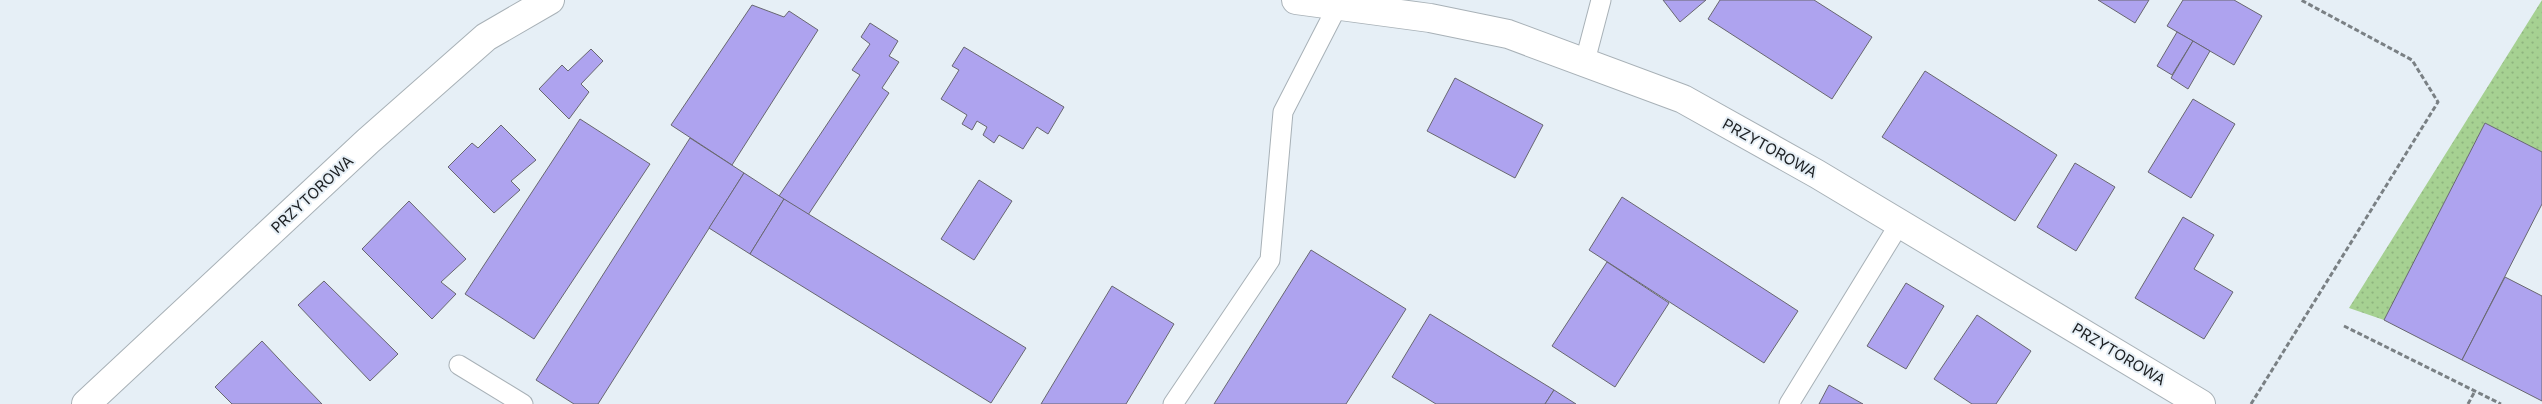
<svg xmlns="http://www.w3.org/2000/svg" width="2542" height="404" viewBox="0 0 2542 404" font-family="Inter,sans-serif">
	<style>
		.grass { fill: url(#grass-dots) }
		.building { fill: #aea3ef; stroke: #686770 }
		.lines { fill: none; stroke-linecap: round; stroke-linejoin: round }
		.service-casing { stroke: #a8b1b7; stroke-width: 21 }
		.tertiary-casing { stroke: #a8b1b7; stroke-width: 30 }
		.path { stroke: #7a8084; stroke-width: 3; stroke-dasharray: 5 2.5; stroke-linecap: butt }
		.service { stroke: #fff; stroke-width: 19 }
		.tertiary { stroke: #fff; stroke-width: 28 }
		.labels { text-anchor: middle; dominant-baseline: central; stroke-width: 4; stroke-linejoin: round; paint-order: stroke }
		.street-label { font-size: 15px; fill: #1c1f22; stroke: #e6eff6 }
	</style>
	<defs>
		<pattern id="grass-dots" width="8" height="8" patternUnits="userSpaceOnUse" patternTransform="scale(1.25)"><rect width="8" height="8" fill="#a6d192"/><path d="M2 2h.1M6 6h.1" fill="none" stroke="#8eb37e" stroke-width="1.8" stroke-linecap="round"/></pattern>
	</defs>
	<rect width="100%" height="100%" fill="#e6eff6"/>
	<polygon class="grass" points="2542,0 2542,152 2485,123 2384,320 2349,308"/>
	<g class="building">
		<polygon points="1663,0 1706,0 1680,22"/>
		<polygon points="1720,0 1814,0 1872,37 1832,99 1708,19"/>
		<polygon points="2098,0 2149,0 2135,23"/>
		<polygon points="2183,0 2234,0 2262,16 2234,65 2167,26"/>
		<polygon points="752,5 784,17 789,11 818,30 732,165 671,125"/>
		<polygon points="870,23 898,41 889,56 899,62 882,88 889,93 808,215 779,196 860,75 852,70 870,44 861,37"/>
		<polygon points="2177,32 2193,41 2172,75 2157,66"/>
		<polygon points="2193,41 2210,51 2188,89 2171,78"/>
		<polygon points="964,47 1064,107 1048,134 1037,127 1023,149 999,135 994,143 983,135 987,127 977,121 972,130 962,124 967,115 941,99 959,70 952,66"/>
		<polygon points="591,49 603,61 581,84 589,92 569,119 539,89 562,65 568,71"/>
		<polygon points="1925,71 2057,155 2015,221 1882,137"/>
		<polygon points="1455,78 1543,125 1515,178 1427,131"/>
		<polygon points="2193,99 2235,124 2191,198 2148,172"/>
		<polygon points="580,119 650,164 534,339 465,294"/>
		<polygon points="2485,123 2542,152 2542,204 2462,360 2384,320"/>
		<polygon points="501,125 536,160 511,181 520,190 494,213 448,167 472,143 478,148"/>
		<polygon points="690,138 744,173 598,404 574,404 536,380"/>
		<polygon points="2075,163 2115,187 2076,251 2037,227"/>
		<polygon points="744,173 784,199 750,254 709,228"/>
		<polygon points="979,180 1012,201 974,260 941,239"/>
		<polygon points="1622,197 1798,311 1764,363 1589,250"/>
		<polygon points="784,199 1026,348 991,403 750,254"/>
		<polygon points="409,201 466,259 441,282 456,294 432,319 362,249"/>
		<polygon points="2183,217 2214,235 2194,269 2233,292 2204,339 2135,298"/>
		<polygon points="1311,250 1406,309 1346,404 1214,404"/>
		<polygon points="1607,262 1669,303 1615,387 1552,346"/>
		<polygon points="2505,277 2542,296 2542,401 2462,360"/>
		<polygon points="324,281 398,354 370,381 298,305"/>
		<polygon points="1906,283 1944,306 1906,369 1867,346"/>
		<polygon points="1112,286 1174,324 1126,404 1041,404"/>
		<polygon points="1430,314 1554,390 1545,404 1436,404 1392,377"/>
		<polygon points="1977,315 2031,351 1996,404 1972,404 1934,379"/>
		<polygon points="262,341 294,375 322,404 232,404 215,387"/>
		<polygon points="1829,385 1863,404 1819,404"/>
		<polygon points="1554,390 1576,404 1545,404"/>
	</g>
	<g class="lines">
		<g class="service-casing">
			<g id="service">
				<polyline points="1585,61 1601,0"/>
				<polyline points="459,365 523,404"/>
				<polyline points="1173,404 1270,260 1283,112 1338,5"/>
				<polyline points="1789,404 1900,223"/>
			</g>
		</g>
		<g class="tertiary-casing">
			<g id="tertiary">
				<polyline points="1296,0 1430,18 1508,34 1683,99 1817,174 2201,404"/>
				<polyline points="86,404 368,141 486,37 550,0"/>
			</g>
		</g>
		<g class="path">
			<polyline points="2344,326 2501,404"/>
			<polyline points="2251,404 2438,102 2412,60 2301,0"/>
			<polyline points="2468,404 2475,391"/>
		</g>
		<use href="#service" class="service"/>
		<use href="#tertiary" class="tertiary"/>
	</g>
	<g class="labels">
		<g class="street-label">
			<text transform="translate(1770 148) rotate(29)">PRZYTOROWA</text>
			<text transform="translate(312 194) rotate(-43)">PRZYTOROWA</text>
			<text transform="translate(2119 354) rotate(31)">PRZYTOROWA</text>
		</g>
	</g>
</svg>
